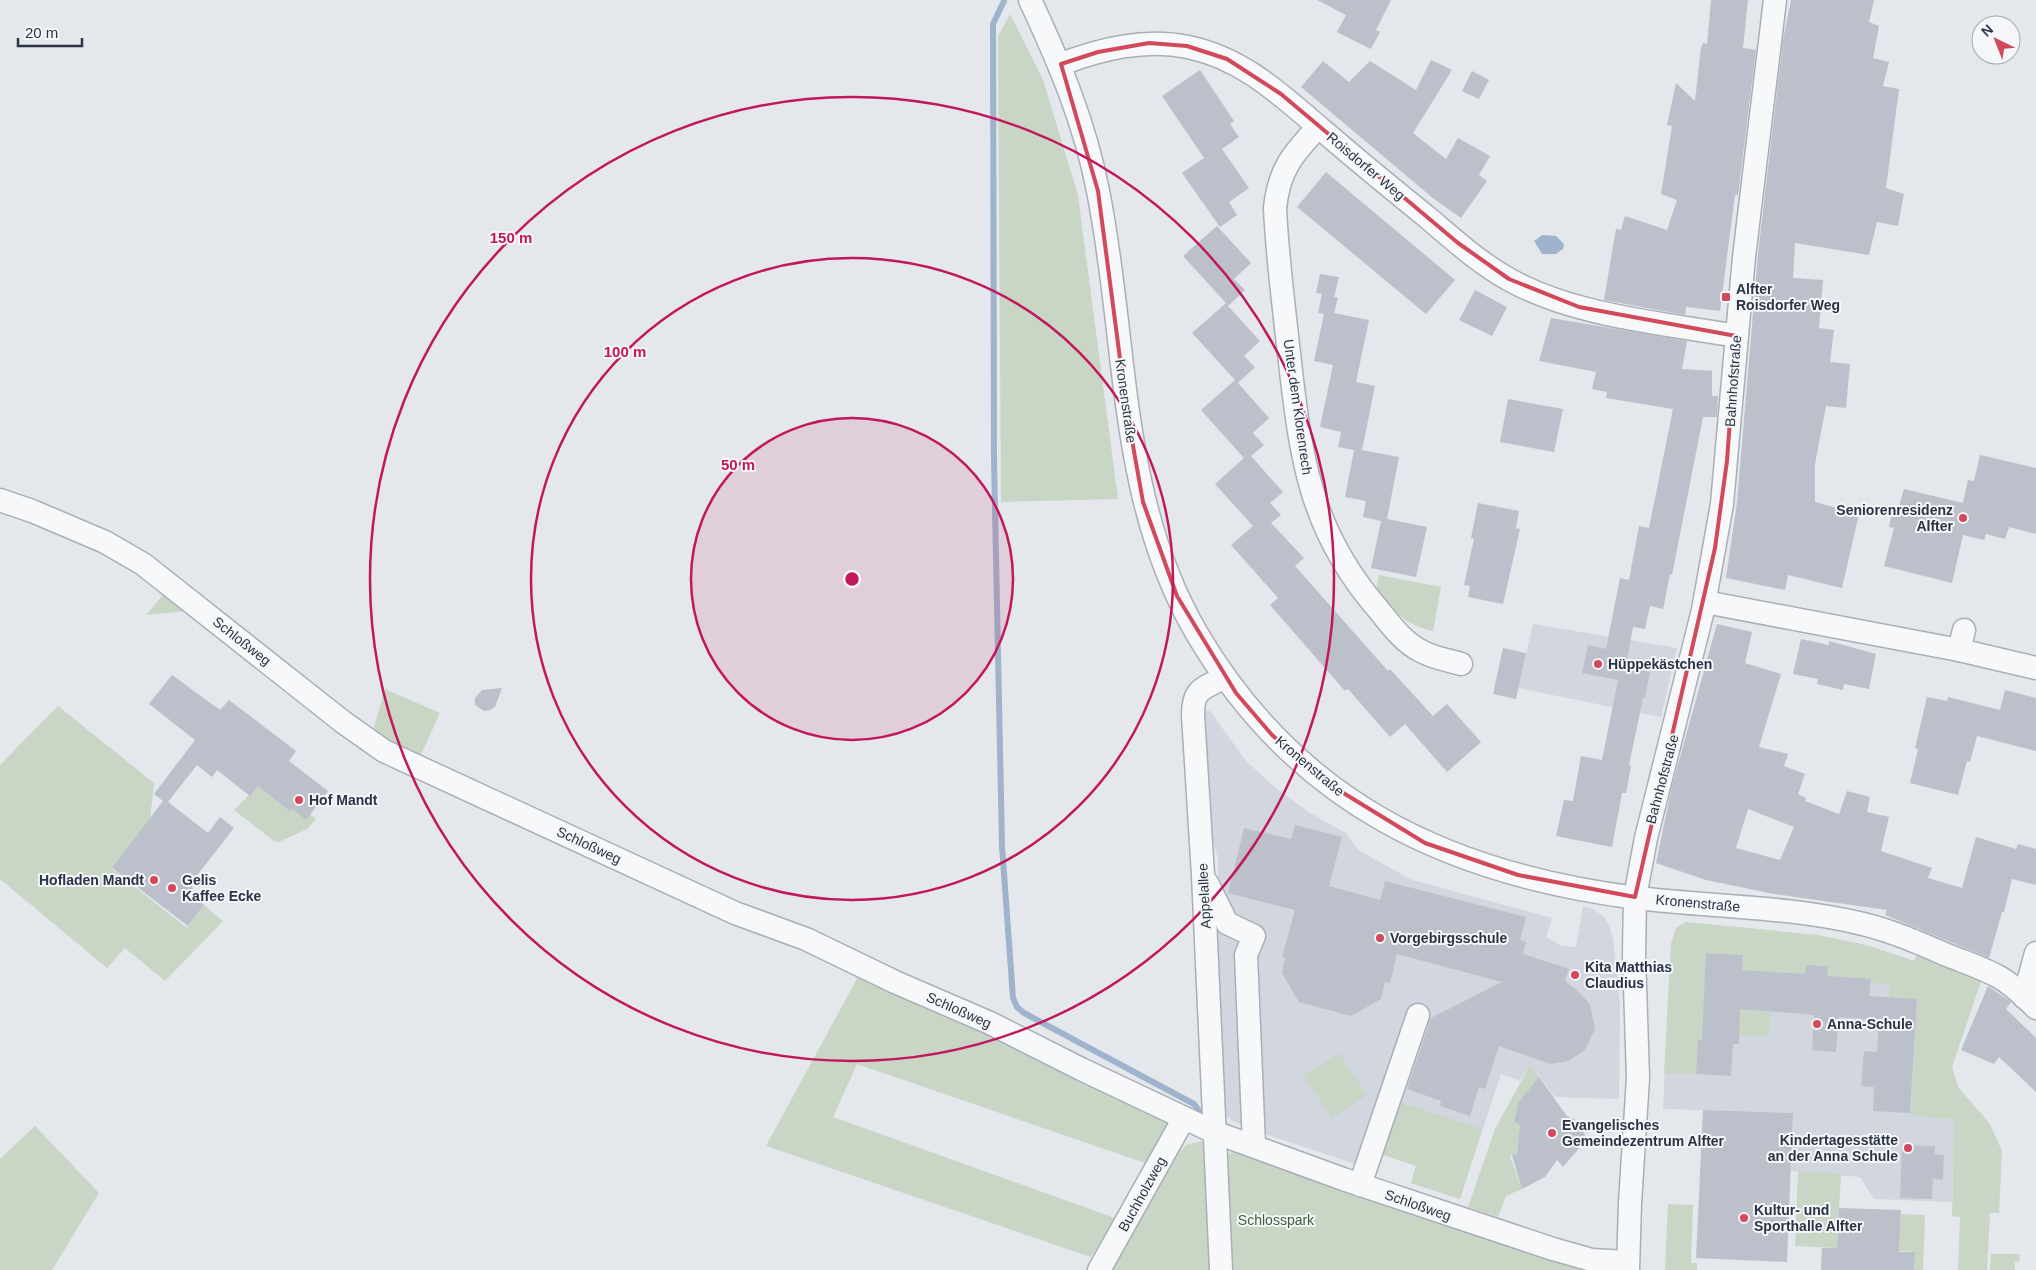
<svg xmlns="http://www.w3.org/2000/svg" width="2036" height="1270" viewBox="0 0 2036 1270" font-family="Helvetica,sans-serif">
	<style>
		.built { fill: #d2d6de }
		.green { fill: #c9d6c5 }
		.water { fill: #9fb4cc }
		.lines { fill: none; stroke-linecap: round; stroke-linejoin: round }
		.stream { stroke: #9fb4cc; stroke-width: 6 }
		.building { fill: #bbc0ca; fill-rule: evenodd }
		.minor-casing { stroke: #a9aeb7; stroke-width: 25 }
		.minor { stroke: #f7f8fa; stroke-width: 22 }
		.marked { fill: none; stroke: #d1495b; stroke-width: 4; stroke-linejoin: round }
		.ring { fill: none; stroke: #c2185b; stroke-width: 2.5 }
		.poi-dot { fill: #d1495b; stroke: #f4f6f9; stroke-width: 2 }
		.labels { text-anchor: middle; dominant-baseline: central; stroke-width: 4; stroke-linejoin: round; paint-order: stroke }
		.street-label { font-size: 14px; fill: #2b3445; stroke: #f4f6f9 }
		.poi-label { font-size: 14px; font-weight: bold; fill: #2b3445; stroke: #f4f6f9; text-anchor: start }
		.park-label { font-size: 14px; fill: #3f6138; stroke: #f4f6f9 }
		.centre { fill: #c2185b; stroke: #f4f6f9; stroke-width: 2.5 }
		.ring-label { font-size: 15px; text-anchor: middle; font-weight: bold; fill: #c2185b; stroke: #f4f6f9; stroke-width: 4; stroke-linejoin: round; paint-order: stroke }
	</style>
	<rect width="100%" height="100%" fill="#e4e7ec"/>
	<g class="built">
		<polygon points="1533,624 1677,648 1661,717 1518,688"/>
		<polygon points="1201,710 1210,711 1246,761 1276,788 1310,813 1346,833 1358,850 1412,880 1552,918 1546,937 1562,946 1576,947 1583,906 1593,909 1603,916 1610,927 1613,940 1620,1003 1619,1099 1555,1097 1530,1065 1520,1081 1501,1074 1460,1199 1411,1183 1416,1166 1373,1151 1361,1166 1265,1134 1232,1121 1224,1113 1213,925 1219,895 1218,858 1206,822"/>
		<polygon points="1686,922 1817,935 1866,945 1914,961 1917,956 1981,981 1952,1067 1958,1087 1954,1119 1952,1202 1874,1199 1860,1177 1791,1171 1793,1113 1663,1109 1671,944 1676,928"/>
	</g>
	<g class="green">
		<polygon points="1010,14 1043,80 1078,195 1118,499 1001,502 998,36"/>
		<path d="M1379 575 1441 587 1433 631C1407 626 1393 611 1376 591Z"/>
		<polygon points="164,594 185,611 146,615"/>
		<polygon points="385,689 440,713 419,759 372,734"/>
		<polygon points="58,706 154,783 150,819 112,869 187,928 204,905 223,921 165,981 125,948 107,968 0,879 0,765"/>
		<polygon points="259,785 292,809 310,814 316,819 307,829 279,842 274,841 234,810"/>
		<polygon points="1686,922 1817,935 1866,945 1914,961 1917,956 1981,981 1952,1067 1958,1087 1990,1124 2002,1151 1999,1213 1990,1213 1987,1270 1958,1270 1960,1217 1952,1216 1954,1119 1911,1116 1917,999 1889,997 1890,985 1827,976 1828,966 1806,965 1805,974 1763,971 1760,1011 1771,1012 1768,1037 1739,1035 1743,956 1707,953 1702,1040 1698,1040 1696,1074 1664,1074 1671,944 1676,928"/>
		<polygon points="859,975 993,1035 1172,1124 1148,1164 857,1064 833,1117 1115,1218 1091,1257 766,1146"/>
		<polygon points="1339,1053 1367,1095 1332,1118 1304,1076"/>
		<polygon points="1530,1065 1539,1077 1517,1110 1514,1122 1520,1125 1517,1154 1510,1156 1522,1189 1506,1196 1498,1217 1468,1207 1495,1129"/>
		<polygon points="1390,1099 1482,1129 1460,1199 1411,1183 1416,1166 1372,1151"/>
		<polygon points="35,1126 99,1193 52,1270 0,1270 0,1159"/>
		<polygon points="1201,1141 1206,1144 1214,1270 1108,1270 1179,1153 1186,1145"/>
		<polygon points="1232,1152 1235,1153 1584,1270 1228,1270 1225,1155"/>
		<polygon points="1798,1171 1841,1174 1837,1248 1795,1246"/>
		<polygon points="1668,1204 1693,1205 1691,1263 1697,1263 1697,1270 1665,1270"/>
		<polygon points="1901,1214 1925,1215 1923,1270 1914,1270 1915,1252 1899,1251"/>
		<polygon points="1991,1254 2020,1254 2019,1262 2015,1262 2015,1270 1990,1270"/>
	</g>
	<polygon class="water" points="1542,235 1556,236 1564,244 1563,249 1556,254 1542,254 1534,241"/>
	<g class="lines">
		<polyline class="stream" points="1004,1 993,24 994,460 1002,846 1013,998 1017,1007 1024,1013 1194,1104 1200,1112"/>
	</g>
	<g class="building">
		<polygon points="1317,0 1391,0 1376,30 1380,32 1371,49 1337,32 1346,15"/>
		<polygon points="1711,0 1748,0 1743,48 1756,50 1738,195 1735,195 1720,311 1686,307 1685,315 1604,300 1616,229 1621,230 1625,216 1667,230 1677,200 1661,194 1672,126 1667,125 1676,83 1695,101 1701,48 1703,43 1707,44"/>
		<polygon points="1791,0 1874,0 1869,22 1879,26 1873,58 1889,62 1883,86 1899,89 1886,188 1904,194 1898,226 1877,222 1869,255 1795,243 1793,278 1823,280 1819,328 1834,330 1830,362 1850,364 1846,408 1826,406 1815,464 1815,502 1859,514 1842,588 1788,575 1785,590 1726,578 1737,502 1758,254 1783,40"/>
		<polygon points="1431,60 1452,70 1413,133 1446,159 1458,138 1490,156 1479,175 1487,181 1461,218 1434,199 1301,87 1323,61 1349,82 1370,61 1416,90"/>
		<polygon points="1200,70 1234,121 1230,124 1239,137 1222,149 1249,188 1229,202 1237,215 1220,227 1182,173 1204,158 1162,96"/>
		<polygon points="1472,71 1489,80 1479,99 1462,91"/>
		<polygon points="1326,172 1455,280 1426,314 1297,207"/>
		<polygon points="1217,226 1251,263 1234,279 1245,290 1228,306 1260,341 1244,356 1255,367 1238,383 1269,418 1253,433 1264,445 1251,456 1283,492 1270,503 1281,515 1271,523 1304,558 1295,566 1388,671 1390,669 1433,716 1447,704 1481,742 1447,772 1405,724 1390,737 1348,689 1345,691 1270,605 1278,598 1231,545 1253,526 1215,484 1244,458 1201,410 1235,380 1192,333 1226,303 1183,256"/>
		<polygon points="1320,274 1339,277 1334,297 1338,298 1334,313 1369,320 1356,382 1375,386 1362,450 1399,457 1387,519 1427,527 1416,577 1371,568 1381,521 1363,517 1366,501 1345,497 1354,450 1338,447 1341,432 1320,427 1333,365 1314,361 1324,314 1318,313 1322,294 1316,293"/>
		<polygon points="1475,290 1507,307 1492,336 1459,320"/>
		<polygon points="1551,318 1687,341 1682,369 1712,371 1712,396 1718,396 1717,417 1703,417 1672,575 1670,574 1663,609 1650,606 1645,629 1633,627 1626,667 1650,672 1645,698 1643,698 1629,765 1631,766 1626,793 1622,793 1612,847 1556,836 1564,800 1573,801 1581,756 1602,760 1618,680 1582,673 1588,645 1606,649 1620,578 1629,580 1639,526 1649,528 1673,409 1606,398 1607,392 1592,389 1596,372 1539,361"/>
		<polygon points="1508,399 1563,409 1554,452 1500,442"/>
		<polygon points="1980,455 2036,468 2036,534 2009,527 2005,539 1986,534 1984,540 1963,535 1952,583 1884,566 1894,528 1889,527 1893,508 1898,509 1904,489 1963,503 1968,480 1974,481"/>
		<polygon points="1478,503 1519,511 1516,528 1520,529 1503,604 1468,597 1470,586 1464,585 1474,539 1471,538"/>
		<path d="M1717 624 1752 632 1745 663 1781 674 1759 747 1788 754 1784 766 1805 774 1798 794 1806 798 1805 801 1839 814 1847 791 1870 797 1867 812 1889 817 1881 851 1932 868 1928 878 1962 888 1976 837 2016 849 2018 844 2036 849V885L2012 879 2004 912H2002L1989 958 1885 915 1887 910 1774 894 1706 880 1656 863 1672 786ZM1748 809 1794 827 1780 860 1736 848Z"/>
		<polygon points="1801,639 1829,645 1829,641 1876,654 1869,689 1844,684 1843,690 1817,684 1818,679 1793,674"/>
		<polygon points="1503,648 1526,653 1516,699 1493,694"/>
		<polygon points="172,675 220,710 229,700 296,751 289,761 328,791 306,820 292,809 290,811 258,786 250,796 217,770 212,777 197,765 168,802 208,833 220,817 234,828 192,882 193,896 204,905 188,926 112,868 163,801 154,794 195,740 149,704"/>
		<polygon points="502,688 495,707 490,710 484,711 475,705 475,698 482,690"/>
		<polygon points="2005,690 2036,698 2036,751 1977,736 1970,762 1967,761 1958,795 1910,783 1918,749 1915,748 1927,697 1947,701 1948,697 2000,710"/>
		<polygon points="1295,825 1342,837 1329,886 1380,900 1385,881 1526,917 1520,940 1526,942 1523,954 1569,969 1565,981 1580,993 1590,1005 1595,1029 1585,1050 1568,1061 1550,1064 1499,1046 1485,1089 1479,1087 1470,1116 1440,1106 1441,1101 1407,1089 1431,1018 1502,982 1397,954 1390,983 1385,982 1381,999 1351,1016 1299,1002 1282,973 1285,958 1282,957 1295,910 1228,893 1244,828 1291,839"/>
		<polygon points="1706,953 1743,955 1742,970 1805,974 1806,965 1828,966 1827,976 1871,979 1869,996 1917,999 1910,1113 1873,1111 1874,1087 1861,1086 1864,1051 1877,1052 1879,1020 1839,1017 1836,1052 1812,1050 1814,1015 1740,1009 1739,1044 1733,1044 1731,1076 1696,1074 1698,1040 1702,1040"/>
		<polygon points="1988,986 2011,1002 2006,1009 2036,1038 2036,1092 1999,1057 1994,1064 1961,1050"/>
		<polygon points="1539,1077 1567,1116 1580,1122 1585,1136 1581,1146 1563,1167 1557,1160 1545,1177 1522,1189 1512,1155 1517,1154 1520,1125 1514,1122 1518,1103"/>
		<polygon points="1703,1110 1793,1113 1787,1262 1696,1258"/>
		<polygon points="1902,1145 1935,1146 1935,1154 1944,1155 1943,1180 1933,1179 1932,1199 1900,1198"/>
		<polygon points="1839,1208 1901,1210 1899,1252 1915,1252 1914,1270 1821,1270 1822,1248 1837,1248"/>
	</g>
	<g class="lines">
		<g class="minor-casing">
			<g id="minor">
				<path d="M1030 0C1059 62 1085 123 1098 191 1128 339 1117 496 1196 632 1295 802 1447 874 1637 898 1712 907 1789 906 1863 924 1892 931 1919 943 1947 955 1964 962 1983 968 1999 977 2013 985 2025 997 2036 1008"/>
				<path d="M1061 64C1101 49 1145 38 1188 47 1242 58 1280 94 1321 129 1356 159 1391 188 1427 217 1453 239 1479 263 1510 280 1575 316 1662 323 1736 336"/>
				<path d="M1318 127C1293 154 1279 169 1275 208 1277 254 1283 299 1288 345 1300 449 1306 526 1378 609 1390 624 1404 643 1421 651 1433 658 1448 660 1461 664"/>
				<polyline points="0,500 32,511 105,542 143,564 343,722 384,751 735,913 806,939 895,982 990,1023 1081,1069 1214,1132 1343,1179 1553,1249 1592,1260 1627,1262"/>
				<polyline points="1705,602 1959,650 1964,630"/>
				<polyline points="1959,650 2036,668"/>
				<polyline points="1207,883 1227,923 1254,936 1246,955 1254,1145"/>
				<polyline points="2024,997 2036,953"/>
				<polyline points="1360,1185 1418,1015"/>
				<polyline points="1099,1270 1184,1118"/>
				<path d="M1221 1270 1203 875 1193 715C1193 687 1204 689 1225 677"/>
				<polyline points="1628,1270 1630,1203 1638,1078 1634,954 1635,897 1646,838 1703,610 1722,504 1744,257 1775,0"/>
			</g>
		</g>
		<use href="#minor" class="minor"/>
	</g>
	<path class="marked" d="M1149 43 1187 46 1227 59 1281 94 1458 243 1509 279 1579 307 1736 336 1727 461 1715 548 1635 897 1518 875 1425 843 1332 786 1272 735 1236 693 1177 596 1143 502 1127 412 1098 191 1061 64 1098 52Z"/>
	<circle cx="852" cy="579" r="161" fill="#c2185b" fill-opacity=".12"/>
	<g class="ring">
		<circle cx="852" cy="579" r="161"/>
		<circle cx="852" cy="579" r="321"/>
		<circle cx="852" cy="579" r="482"/>
	</g>
	<g class="poi-dot">
		<rect x="1721" y="292" width="10" height="10" rx="2.5"/>
		<circle cx="1963" cy="518" r="5"/>
		<circle cx="1598" cy="664" r="5"/>
		<circle cx="299" cy="800" r="5"/>
		<circle cx="154" cy="880" r="5"/>
		<circle cx="172" cy="888" r="5"/>
		<circle cx="1380" cy="938" r="5"/>
		<circle cx="1575" cy="975" r="5"/>
		<circle cx="1817" cy="1024" r="5"/>
		<circle cx="1552" cy="1133" r="5"/>
		<circle cx="1908" cy="1148" r="5"/>
		<circle cx="1744" cy="1218" r="5"/>
	</g>
	<g class="labels">
		<g class="street-label">
			<text transform="translate(1366 166) rotate(40)">Roisdorfer Weg</text>
			<text transform="translate(1733 381) rotate(-86)">Bahnhofstraße</text>
			<text transform="translate(1126 401) rotate(82)">Kronenstraße</text>
			<text transform="translate(1298 407) rotate(82)">Unter dem Klorenrech</text>
			<text transform="translate(242 641) rotate(38)">Schloßweg</text>
			<text transform="translate(1310 766) rotate(40)">Kronenstraße</text>
			<text transform="translate(1662 779) rotate(-75)">Bahnhofstraße</text>
			<text transform="translate(589 845) rotate(25)">Schloßweg</text>
			<text transform="translate(1204 896) rotate(-93)">Appelallee</text>
			<text transform="translate(1698 903) rotate(5)">Kronenstraße</text>
			<text transform="translate(959 1010) rotate(24)">Schloßweg</text>
			<text transform="translate(1142 1194) rotate(-61)">Buchholzweg</text>
			<text transform="translate(1418 1205) rotate(19)">Schloßweg</text>
		</g>
		<g class="poi-label">
			<text x="1736" y="289">Alfter<tspan x="1736" dy="16">Roisdorfer Weg</tspan></text>
			<text x="1953" y="510" text-anchor="end">Seniorenresidenz<tspan x="1953" dy="16">Alfter</tspan></text>
			<text x="1608" y="664">Hüppekästchen</text>
			<text x="309" y="800">Hof Mandt</text>
			<text x="144" y="880" text-anchor="end">Hofladen Mandt</text>
			<text x="182" y="880">Gelis<tspan x="182" dy="16">Kaffee Ecke</tspan></text>
			<text x="1390" y="938">Vorgebirgsschule</text>
			<text x="1585" y="967">Kita Matthias<tspan x="1585" dy="16">Claudius</tspan></text>
			<text x="1827" y="1024">Anna-Schule</text>
			<text x="1562" y="1125">Evangelisches<tspan x="1562" dy="16">Gemeindezentrum Alfter</tspan></text>
			<text x="1898" y="1140" text-anchor="end">Kindertagesstätte<tspan x="1898" dy="16">an der Anna Schule</tspan></text>
			<text x="1754" y="1210">Kultur- und<tspan x="1754" dy="16">Sporthalle Alfter</tspan></text>
		</g>
		<g class="park-label">
			<text x="1276" y="1220">Schlosspark</text>
		</g>
	</g>
	<circle cx="852" cy="579" r="8" class="centre"/>
	<g class="ring-label">
		<text x="511" y="243">150 m</text>
		<text x="625" y="357">100 m</text>
		<text x="738" y="470">50 m</text>
	</g>
	<g transform="translate(1996 40) rotate(317)"><circle r="24" fill="#f4f6f9" stroke="#a4a8b1"/>
	<path d="M0-4L9 19L0 12L-9 19Z" fill="#d1495b"/>
	<text y="-8" font-size="14" font-weight="bold" text-anchor="middle" fill="#2b3445">N</text>
	</g>
	<path d="M18 38v8h64v-8" fill="none" stroke="#2b3445" stroke-width="2.5"/>
	<text x="25" y="38" font-size="15" fill="#2b3445" stroke="#f4f6f9" stroke-width="4" paint-order="stroke">20 m</text>
</svg>
